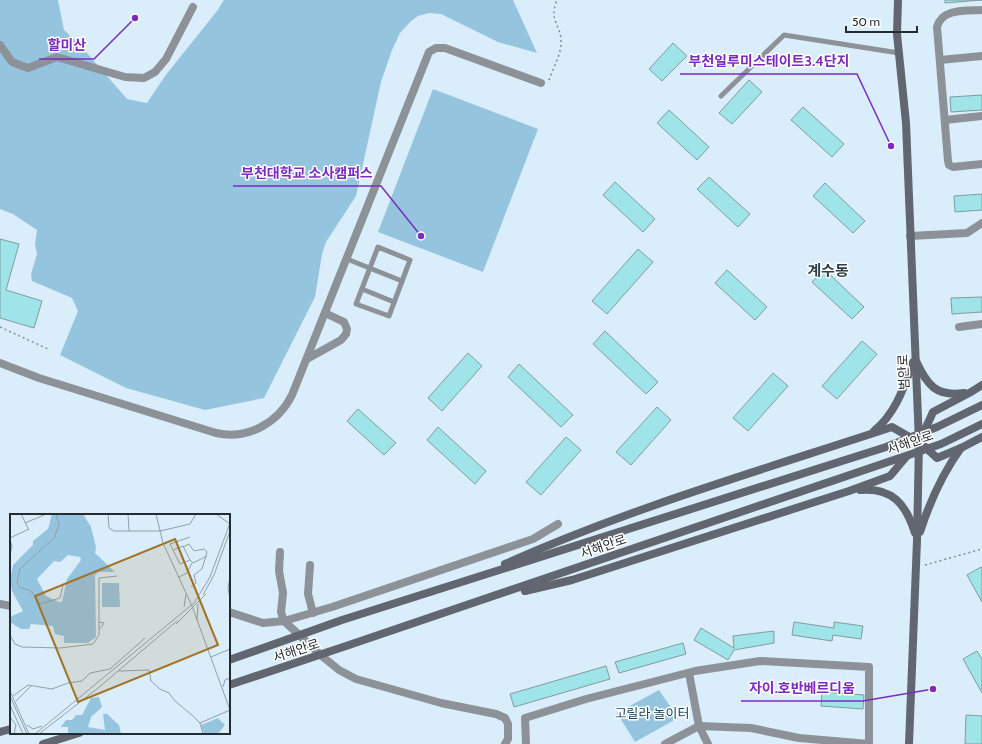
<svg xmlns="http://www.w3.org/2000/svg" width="982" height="744" viewBox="0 0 982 744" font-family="Cabin,'Noto Sans KR',sans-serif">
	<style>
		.green { fill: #95c4df }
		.building { fill: #9ee4e9; stroke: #839b9d }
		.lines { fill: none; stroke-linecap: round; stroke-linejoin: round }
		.path { stroke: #7f8d95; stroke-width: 1.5; stroke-dasharray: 2 3; stroke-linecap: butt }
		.lane { stroke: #8d9198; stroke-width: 5 }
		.street { stroke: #8d9198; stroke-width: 8 }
		.secondary { stroke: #616671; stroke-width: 8 }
		.labels { text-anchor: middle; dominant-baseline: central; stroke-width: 3; stroke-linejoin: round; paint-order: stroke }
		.street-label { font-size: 13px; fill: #252c31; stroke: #fff }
		.park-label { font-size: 13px; fill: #1a455b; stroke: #fff }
		.quarter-label { font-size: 15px; font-weight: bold; fill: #2f404a; stroke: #fff }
		.inset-road { fill: none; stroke: #91a0aa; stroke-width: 1 }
		.view { fill: #a27227; fill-opacity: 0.15; stroke: #a27227; stroke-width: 2 }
		.inset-edge { fill: none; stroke: #252c31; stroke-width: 2 }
		.leader { fill: none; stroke: #7b2cbf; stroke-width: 1.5 }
		.callout-dot { fill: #7b2cbf; stroke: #fff; stroke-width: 1.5 }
		.callout-label { font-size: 14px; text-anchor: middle; font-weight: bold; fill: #7b2cbf; stroke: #fff; stroke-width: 3; stroke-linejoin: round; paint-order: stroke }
	</style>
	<rect width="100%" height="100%" fill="#d9eefa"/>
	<g class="green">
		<polygon points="0,0 58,0 64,30 80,45 127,99 147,103 165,76 217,11 224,0 513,0 537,53 498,42 441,14 429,13 418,16 410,22 400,33 392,50 381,82 356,196 326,242 322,254 315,297 264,398 205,410 126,388 60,355 78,311 72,298 32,281 31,274 37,254 35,245 37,230 13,214 0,209"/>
		<polygon points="433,89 538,129 483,272 378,232"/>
		<polygon points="659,690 678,718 635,742 617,713"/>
	</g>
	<g class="building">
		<polygon points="945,0 982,0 945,3"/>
		<polygon points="673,43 687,56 662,81 649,69"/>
		<polygon points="749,80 762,92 732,124 719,113"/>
		<polygon points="982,95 982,110 951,112 950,97"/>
		<polygon points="803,107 844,144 832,157 791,120"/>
		<polygon points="669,110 709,147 697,160 657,123"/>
		<polygon points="709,177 750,214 738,227 697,189"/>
		<polygon points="615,182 655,219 643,232 603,195"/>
		<polygon points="825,183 865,221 853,233 813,196"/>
		<polygon points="982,194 982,210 955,212 954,196"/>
		<polygon points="0,239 19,244 6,290 42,301 34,328 0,318"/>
		<polygon points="638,249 653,262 607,314 592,301"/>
		<polygon points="824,269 864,307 852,319 812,282"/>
		<polygon points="727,270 767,307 755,320 715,283"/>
		<polygon points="982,297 982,312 952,314 951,298"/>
		<polygon points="605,331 658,382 646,394 593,344"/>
		<polygon points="862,341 877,354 837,399 822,386"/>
		<polygon points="468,353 482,366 442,411 428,398"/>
		<polygon points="519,364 573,415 561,427 508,377"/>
		<polygon points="773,373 788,386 748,431 733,418"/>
		<polygon points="657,407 671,420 631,465 616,452"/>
		<polygon points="358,409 396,443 384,455 347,421"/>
		<polygon points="438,427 486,471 475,484 427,440"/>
		<polygon points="566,437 581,450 541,495 526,482"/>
		<polygon points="981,567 982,568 982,602 967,575"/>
		<polygon points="794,622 834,628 834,622 863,626 861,639 833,635 832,641 792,635"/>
		<polygon points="701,628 734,648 733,636 774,631 774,643 734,650 728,660 694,640"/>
		<polygon points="683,643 686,654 619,673 615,662"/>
		<polygon points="977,651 982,659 982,693 963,659"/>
		<polygon points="606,666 610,679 514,707 510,694"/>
		<polygon points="822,692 864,695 863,709 821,706"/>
		<polygon points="966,715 982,716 982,744 965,744"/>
	</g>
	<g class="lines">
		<g class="path">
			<path d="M549 80C553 68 561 55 561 43 562 25 548 22 557 0"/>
			<polyline points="0,327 48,349"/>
			<polyline points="925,565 982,549"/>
		</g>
		<g class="lane">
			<polyline points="721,96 784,35 899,53"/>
			<polygon points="378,247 410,260 389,316 356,304"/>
			<polyline points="347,259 402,281"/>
			<polyline points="362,289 394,302"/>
		</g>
		<g class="street">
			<path d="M982 10C966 11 942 8 937 27L948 161 949 165 953 167 982 164"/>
			<polyline points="0,45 12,62 28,68 57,57 125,77 144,78 155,72 166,59 193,7"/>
			<polyline points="940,60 982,56"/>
			<polyline points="945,120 982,116"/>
			<polyline points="910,236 967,233 982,223"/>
			<polyline points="959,327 982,324"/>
			<polyline points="307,359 341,340 346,334 347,329 344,322 325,313"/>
			<path d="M0 363 39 378 216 433C248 440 278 423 292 395L429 52 436 48H445L541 83"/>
			<polyline points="280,552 279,571 283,593 281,612 284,621 323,657 339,670 356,679 441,703 496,714 505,718 508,724 508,739 505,744"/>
			<polyline points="310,565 308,594 313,613"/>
			<polyline points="0,604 11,606"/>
			<polyline points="229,612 263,623 284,621 332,607 533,539 558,524"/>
			<polyline points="689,673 699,726 708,744"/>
			<polyline points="526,744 525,718 586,699 695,671 760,661 869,667 869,744 799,738 751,728 699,726 665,744"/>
		</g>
		<g class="secondary">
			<polyline points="898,0 897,34 906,123 919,442 917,540 909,744"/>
			<path d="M916 361C927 385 936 397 964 393"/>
			<path d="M874 431C896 413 904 387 913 362"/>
			<polyline points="923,434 933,412 971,392 982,385"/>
			<polyline points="924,446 937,458 961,448 982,437"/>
			<path d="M860 490C892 487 906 504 915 533"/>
			<path d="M920 532C930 501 942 474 961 448"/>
			<path d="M505 564C630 508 762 470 892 427L913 439"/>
			<polyline points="525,591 572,580 849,491 890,476 906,457"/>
			<polyline points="229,660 342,620 886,447 937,427 982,405"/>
			<polyline points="229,685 349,645 941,444 982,424"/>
			<polyline points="0,732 11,729"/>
			<polyline points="43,744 79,733"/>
		</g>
	</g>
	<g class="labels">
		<g class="street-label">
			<text transform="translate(903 372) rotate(-93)">범안로</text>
			<text transform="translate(910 442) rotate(-19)">서해안로</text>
			<text transform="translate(603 546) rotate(-19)">서해안로</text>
			<text transform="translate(296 650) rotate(-18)">서해안로</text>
		</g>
		<g class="park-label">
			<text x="652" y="713">고릴라 놀이터</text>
		</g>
		<g class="quarter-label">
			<text x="828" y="271">계수동</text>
		</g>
	</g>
	<g transform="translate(10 514)">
		<rect width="220" height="220" fill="#d9eefa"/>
		<path d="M42 0H73L81 13 86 33 85 39 105 58H89L85 61 86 123 78 129H54V122L45 120 43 112 21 110 19 115H11L0 108V103L13 97 2 77 0 66 3 51 23 31V27L38 15ZM58 41 70 43 71 46 57 65 52 88H49L36 82 27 65 44 47 50 48ZM92 69H109L110 93H92ZM89 183 92 193 81 203 78 213 95 216 93 200H97L109 211 111 220H58V213H51L56 206H62L66 201H72L81 184ZM208 204 215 211 208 220H194L191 211Z" fill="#95c4df" fill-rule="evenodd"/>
		<path class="inset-road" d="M11 0 19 16M46 0 49 11 44 24 10 55 7 69 9 73 21 77 30 90 50 84 53 71M98 0 99 14 104 17H150L180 10 186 0M118 0 119 17M146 0 153 29 182 92 220 196M206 0 220 10M15 9 34 1M180 23 160 30 170 50 180 46 183 49 197 42M0 24 19 15M0 26 2 32 0 41M173 33 179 30 184 37 194 35 197 38 192 55 184 61 186 69 181 73M163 36 173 32 180 46M169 63 177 59 182 49M220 63 218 74 220 84M193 81 204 61 220 17M174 93 176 80M187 106 188 90M89 108 94 109 90 115M166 110 196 80M0 121 5 130 12 133 50 134 83 130 89 121V64L107 62M201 143 220 135M109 157 139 156 141 167 150 175 159 179 164 186 183 202 190 209 193 220M213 173 215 166 220 164M0 177 19 220M0 182 17 220M3 182 18 171 42 175 58 169 72 167 80 159 100 155 135 124M6 187 21 172M0 191 13 220M0 203 6 211 4 220M190 209 220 196M17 211 23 215 32 212M25 220 184 89 200 63 220 9M29 220 88 174 167 107"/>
		<path class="view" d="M165 25 208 131 68 188 25 82Z"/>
		<rect width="220" height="220" class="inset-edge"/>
	</g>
	<path class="leader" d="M135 18L94 59H39M891 146L857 74H680M421 236L381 186H233M933 689L863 701H741"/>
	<g class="callout-dot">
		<circle cx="135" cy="18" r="4"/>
		<circle cx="891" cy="146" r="4"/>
		<circle cx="421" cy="236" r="4"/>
		<circle cx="933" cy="689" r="4"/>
	</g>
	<g class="callout-label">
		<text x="67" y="50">할미산</text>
		<text x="769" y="66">부천일루미스테이트3.4단지</text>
		<text x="307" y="178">부천대학교 소사캠퍼스</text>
		<text x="802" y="693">자이.호반베르디움</text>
	</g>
	<path d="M846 26v6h71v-6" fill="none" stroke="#252c31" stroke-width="2"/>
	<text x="852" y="26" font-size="12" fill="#252c31" stroke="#ffffff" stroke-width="3" paint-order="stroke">50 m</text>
</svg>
